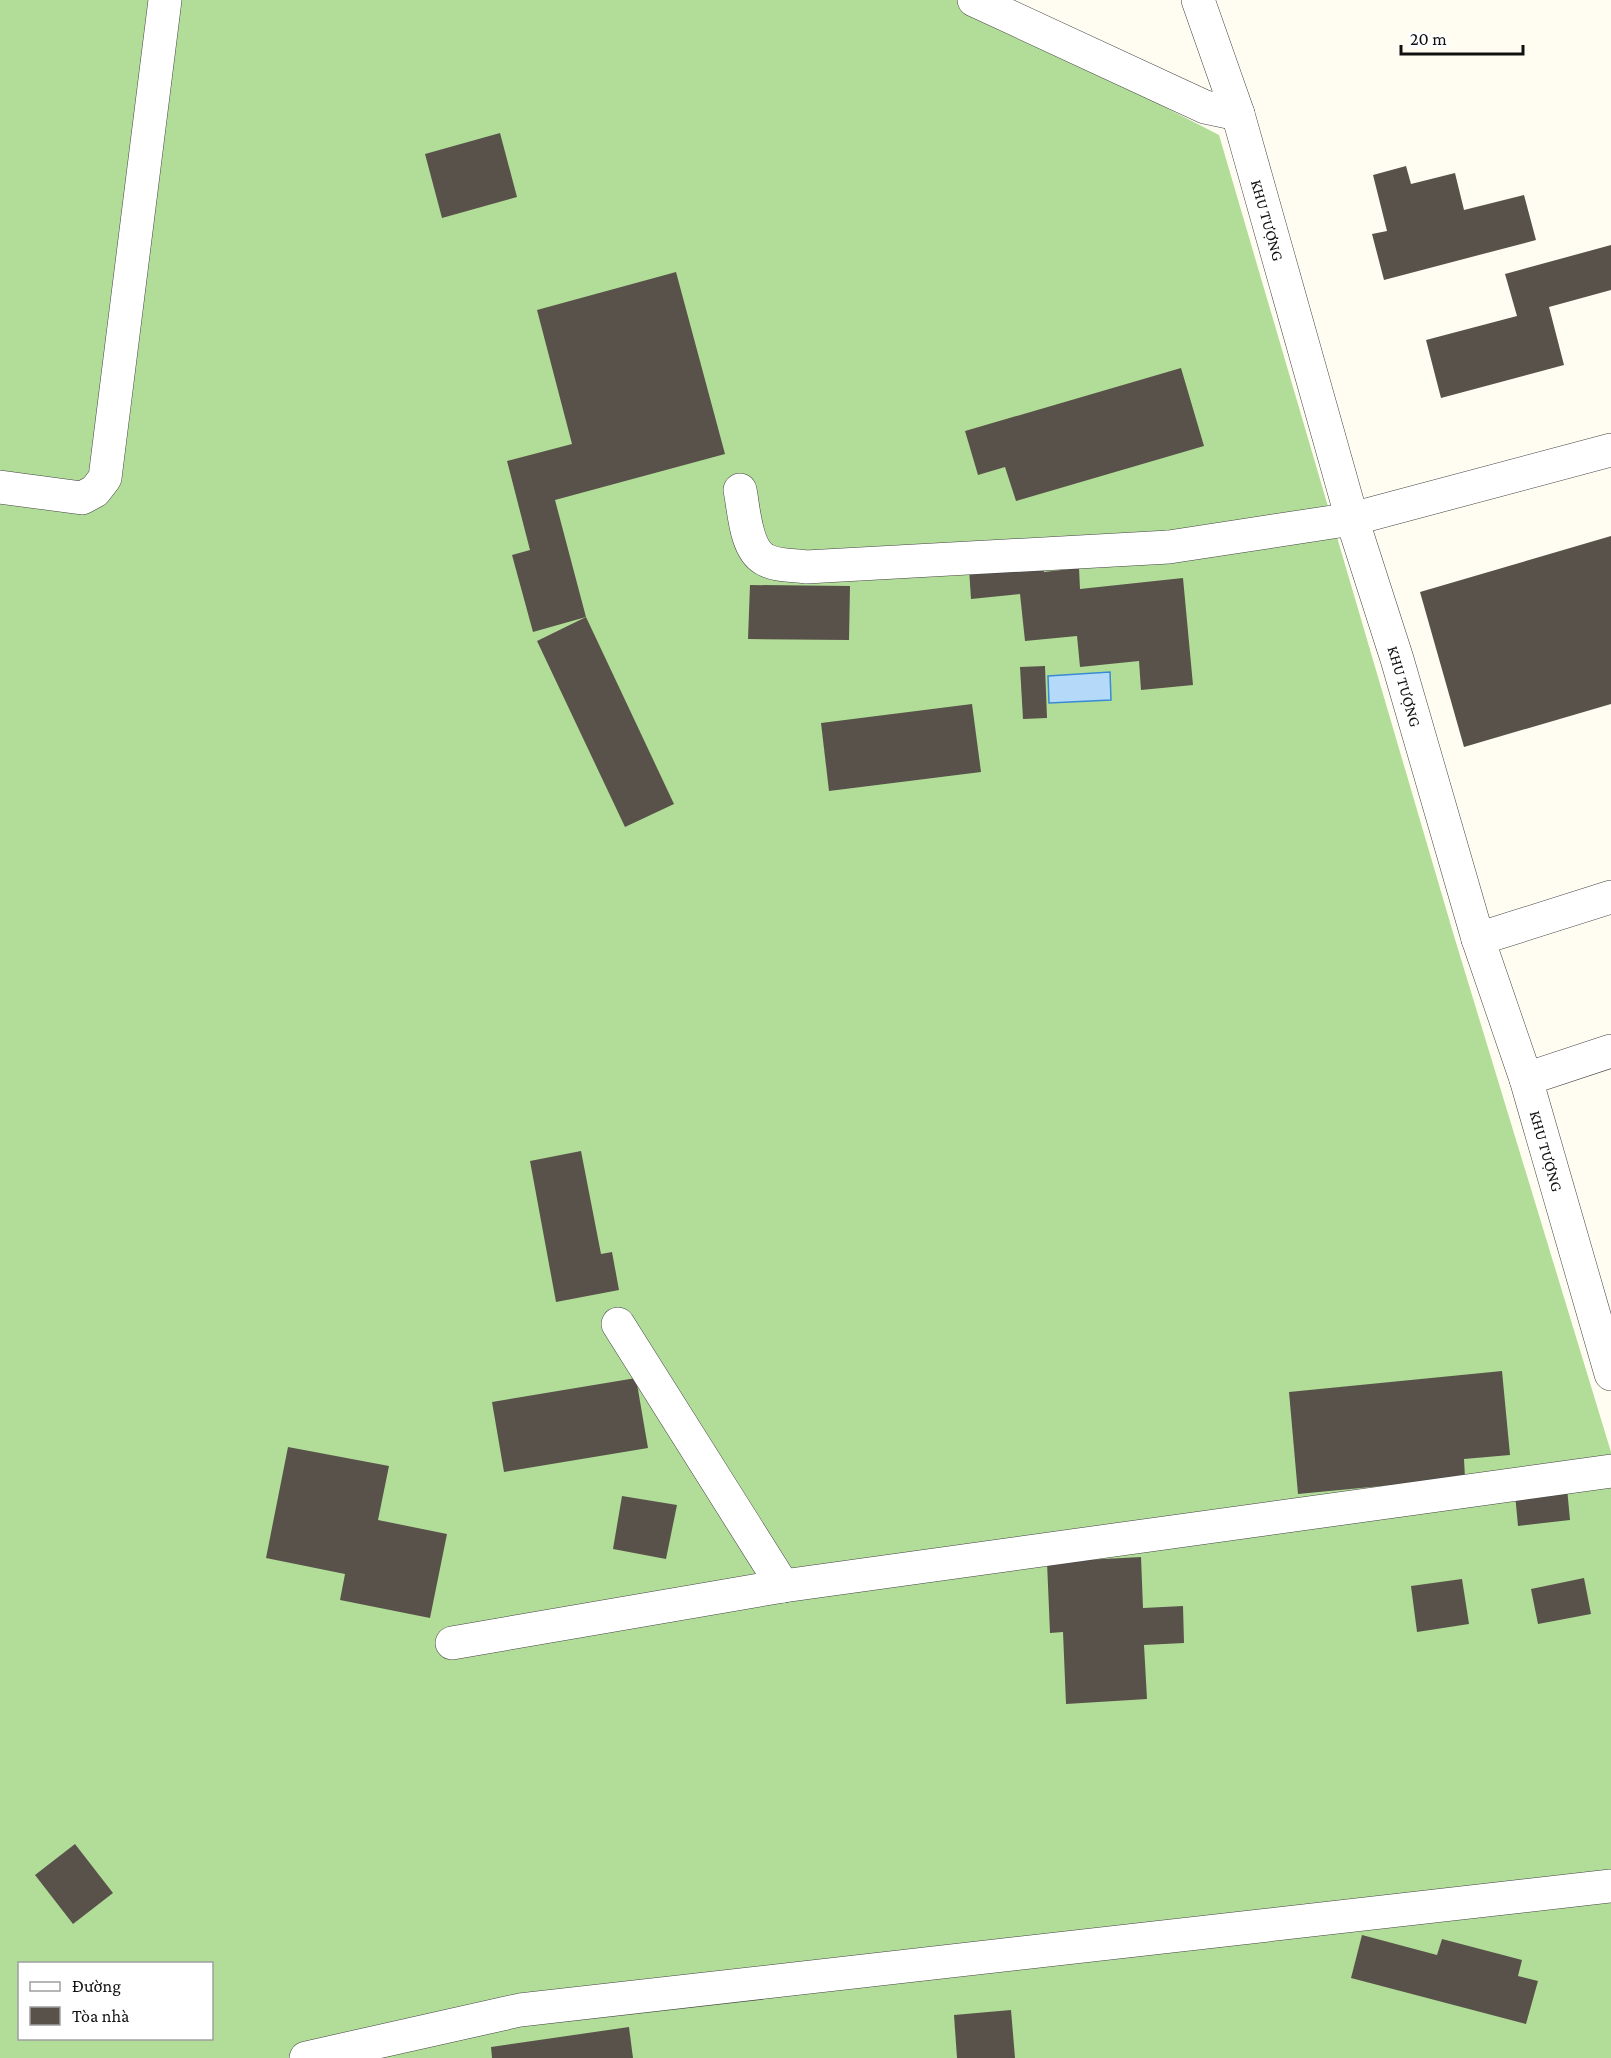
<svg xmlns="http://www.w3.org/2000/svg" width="1611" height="2058" viewBox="0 0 1611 2058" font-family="'Crimson Pro',serif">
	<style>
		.forest { fill: #b2dd98; fill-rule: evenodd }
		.water { fill: #b5daf9; stroke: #388ad3; stroke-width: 1.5 }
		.building { fill: #59524b }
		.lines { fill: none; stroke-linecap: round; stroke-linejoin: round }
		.minor-casing { stroke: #434343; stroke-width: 34 }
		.tertiary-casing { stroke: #434343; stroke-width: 34 }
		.minor { stroke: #fff; stroke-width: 33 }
		.tertiary { stroke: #fff; stroke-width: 33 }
		.labels { text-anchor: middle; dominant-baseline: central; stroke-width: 6; stroke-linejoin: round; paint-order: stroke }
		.street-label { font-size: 16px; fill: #101010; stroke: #fff }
	</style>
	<rect width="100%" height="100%" fill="#fffdf2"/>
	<path class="forest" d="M0 0H957L1219 135 1454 936 1611 1452V2058H0ZM20 1964H212V2038H20Z"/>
	<polygon class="water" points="1110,672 1111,700 1049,703 1048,676"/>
	<g class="building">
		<polygon points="500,133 517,197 442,218 425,154"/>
		<polygon points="1406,166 1411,184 1455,173 1464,210 1524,195 1536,240 1384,280 1372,234 1387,231 1373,175"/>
		<polygon points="1611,245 1611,290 1549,307 1564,365 1441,398 1426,340 1517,316 1505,274"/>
		<polygon points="676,272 725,454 555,500 586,617 533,632 512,555 530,550 507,461 572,444 537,310"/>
		<polygon points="1181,368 1204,446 1016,501 1005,467 978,475 965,431"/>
		<polygon points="1611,536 1611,704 1464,747 1420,592"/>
		<polygon points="1042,561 1044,572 1079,568 1080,589 1183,578 1193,685 1141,690 1139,661 1080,667 1077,636 1025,641 1020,594 971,599 969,569"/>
		<polygon points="750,585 850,586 849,640 748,639"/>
		<polygon points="586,617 674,804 625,827 537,641"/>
		<polygon points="1045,666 1047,718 1023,719 1020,667"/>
		<polygon points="972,704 981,772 829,791 821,723"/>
		<polygon points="581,1151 601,1254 612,1252 619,1290 556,1302 530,1161"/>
		<polygon points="1502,1371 1510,1455 1464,1459 1465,1478 1298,1494 1289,1392"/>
		<polygon points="636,1378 648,1448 504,1472 492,1402"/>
		<polygon points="288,1447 389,1466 378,1520 447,1534 430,1618 340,1600 345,1574 266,1558"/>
		<polygon points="1567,1488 1570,1520 1518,1526 1515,1494"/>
		<polygon points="622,1496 677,1505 666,1559 613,1549"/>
		<polygon points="1141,1557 1143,1608 1183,1606 1184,1643 1144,1645 1147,1699 1066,1704 1063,1632 1050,1633 1047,1562"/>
		<polygon points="1584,1578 1591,1614 1538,1624 1531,1589"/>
		<polygon points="1462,1579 1469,1624 1417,1632 1411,1586"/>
		<polygon points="75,1844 113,1893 73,1924 35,1875"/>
		<polygon points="1362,1935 1437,1955 1442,1939 1522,1960 1518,1976 1538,1981 1526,2024 1351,1978"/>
		<polygon points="1011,2010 1015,2058 957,2058 954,2015"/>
		<polygon points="629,2027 633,2058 492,2058 491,2047"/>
	</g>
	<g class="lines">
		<g class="minor-casing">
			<g id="minor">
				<polyline points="974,0 1205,107 1238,114"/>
				<polyline points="0,487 82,498 95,491 105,478 165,0"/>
				<path d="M740 490C744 509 745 548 764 559 775 566 794 565 806 567L1169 547 1352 519 1611 450"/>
				<polyline points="1478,939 1611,897"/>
				<polyline points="1526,1079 1611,1051"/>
				<polyline points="618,1324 783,1586"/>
				<polyline points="452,1643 783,1586 1611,1471"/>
				<polyline points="306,2058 520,2010 1611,1886"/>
			</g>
		</g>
		<g class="tertiary-casing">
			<g id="tertiary">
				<path id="s1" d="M1198 0 1238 114 1352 519 1397 659 1478 939 1526 1079 1611 1374"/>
			</g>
		</g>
		<use href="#minor" class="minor"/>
		<use href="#tertiary" class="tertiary"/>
	</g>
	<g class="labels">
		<g class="street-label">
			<text stroke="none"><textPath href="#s1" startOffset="231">KHU TƯỢNG</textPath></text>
			<text stroke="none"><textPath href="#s1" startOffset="717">KHU TƯỢNG</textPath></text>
			<text stroke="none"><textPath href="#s1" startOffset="1203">KHU TƯỢNG</textPath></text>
		</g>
	</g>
	<rect x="18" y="1962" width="195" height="78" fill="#ffffff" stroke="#9f9f9f" stroke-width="1.5"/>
	<rect x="30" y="1982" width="30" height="9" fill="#ffffff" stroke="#9f9f9f" stroke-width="1.5"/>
	<text x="72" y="1992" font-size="18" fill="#101010">Đường</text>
	<rect x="30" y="2007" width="30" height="18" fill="#59524b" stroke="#9f9f9f" stroke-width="1.5"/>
	<text x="72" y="2022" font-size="18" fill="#101010">Tòa nhà</text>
	<path d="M1401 45v9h122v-9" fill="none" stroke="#101010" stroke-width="3"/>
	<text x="1410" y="45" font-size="18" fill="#101010" stroke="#ffffff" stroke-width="4.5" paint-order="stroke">20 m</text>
</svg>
